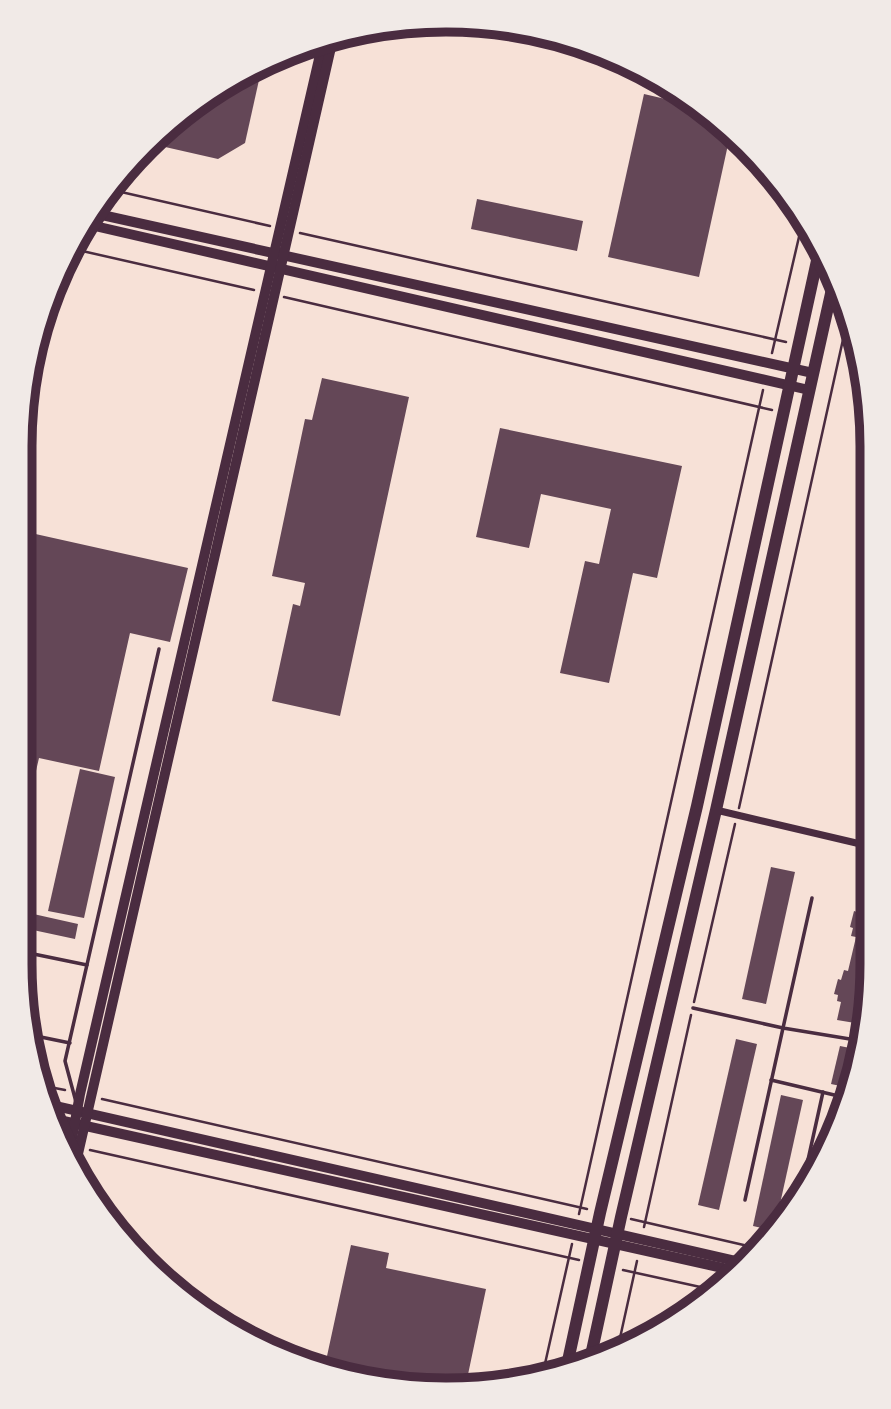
<svg xmlns="http://www.w3.org/2000/svg" width="891" height="1409" viewBox="0 0 891 1409" font-family="Quicksand,sans-serif">
	<style>
		.building { fill: #644757 }
		.lines { fill: none; stroke-linecap: round; stroke-linejoin: round }
		.path { stroke: #4a2c40; stroke-width: 2.5 }
		.service { stroke: #4a2c40; stroke-width: 3.5 }
		.minor { stroke: #4a2c40; stroke-width: 7 }
		.tertiary { stroke: #4a2c40; stroke-width: 10 }
		.primary { stroke: #4a2c40; stroke-width: 12 }
		.rim { fill: none; stroke: #4a2c40; stroke-width: 9 }
	</style>
	<rect width="100%" height="100%" fill="#f7e1d7"/>
	<g class="building">
		<polygon points="263,62 245,143 218,159 152,144 257,63"/>
		<polygon points="644,94 691,105 726,125 731,131 699,277 608,257"/>
		<polygon points="477,199 583,221 577,251 471,229"/>
		<polygon points="322,378 409,397 340,716 272,701 293,604 300,606 305,583 272,576 305,419 312,420"/>
		<polygon points="500,428 682,466 657,578 633,573 609,683 560,673 585,561 599,564 611,509 541,494 529,548 476,537"/>
		<polygon points="22,531 188,568 170,642 130,633 99,771 39,758 21,835"/>
		<polygon points="80,769 115,777 84,918 48,911"/>
		<polygon points="771,867 795,872 766,1004 742,999"/>
		<polygon points="866,890 869,890 868,1010 859,1008 855,1023 837,1020 841,1002 837,1001 838,995 834,994 838,979 841,980 844,970 848,971 856,937 851,936 853,928 850,927 854,911 857,912 859,903 863,904"/>
		<polygon points="20,911 78,924 75,939 19,927"/>
		<polygon points="736,1039 757,1044 719,1210 698,1205"/>
		<polygon points="840,1046 860,1050 850,1088 831,1084"/>
		<polygon points="781,1095 803,1100 774,1231 753,1226"/>
		<polygon points="351,1245 389,1253 386,1268 486,1289 466,1384 418,1389 324,1370"/>
	</g>
	<g class="lines">
		<g class="path">
			<polyline points="108,189 270,226"/>
			<polyline points="300,233 786,342"/>
			<polyline points="69,248 254,290"/>
			<polyline points="284,297 772,410"/>
			<polyline points="772,353 802,224"/>
			<polyline points="739,808 846,326"/>
			<polyline points="694,1002 735,824"/>
			<polyline points="39,1085 65,1090"/>
			<polyline points="102,1099 587,1209"/>
			<polyline points="90,1150 579,1260"/>
			<polyline points="579,1214 763,390"/>
			<polyline points="631,1219 761,1249"/>
			<polyline points="644,1227 691,1015"/>
			<polyline points="623,1270 714,1290"/>
			<polyline points="618,1347 637,1261"/>
			<polyline points="542,1377 572,1244"/>
		</g>
		<g class="service">
			<polyline points="812,898 783,1028 862,1041"/>
			<polyline points="19,951 87,965"/>
			<polyline points="693,1008 783,1028 745,1200"/>
			<polyline points="31,1035 70,1043"/>
			<polyline points="771,1080 847,1098"/>
			<polyline points="76,1102 65,1061 159,649"/>
			<polyline points="802,1187 823,1092"/>
		</g>
		<polyline class="minor" points="716,810 869,846"/>
		<g class="tertiary">
			<polyline points="93,213 813,373"/>
			<polyline points="86,224 809,390"/>
			<polyline points="43,1103 745,1263"/>
			<polyline points="50,1118 736,1271"/>
			<polyline points="69,1155 80,1094 322,46"/>
			<polyline points="75,1167 332,43"/>
		</g>
		<g class="primary">
			<polyline points="590,1360 621,1217 716,810 834,280"/>
			<polyline points="566,1370 600,1213 697,806 820,247"/>
		</g>
	</g>
	<path d="M0 0H891V1409H0ZM446 32H446A414 414 0 0 1 860 446V964A414 414 0 0 1 446 1378H446A414 414 0 0 1 32 964V446A414 414 0 0 1 446 32Z" fill="#f1eae7" fill-rule="evenodd"/>
	<path class="rim" d="M446 32H446A414 414 0 0 1 860 446V964A414 414 0 0 1 446 1378H446A414 414 0 0 1 32 964V446A414 414 0 0 1 446 32Z"/>
</svg>
